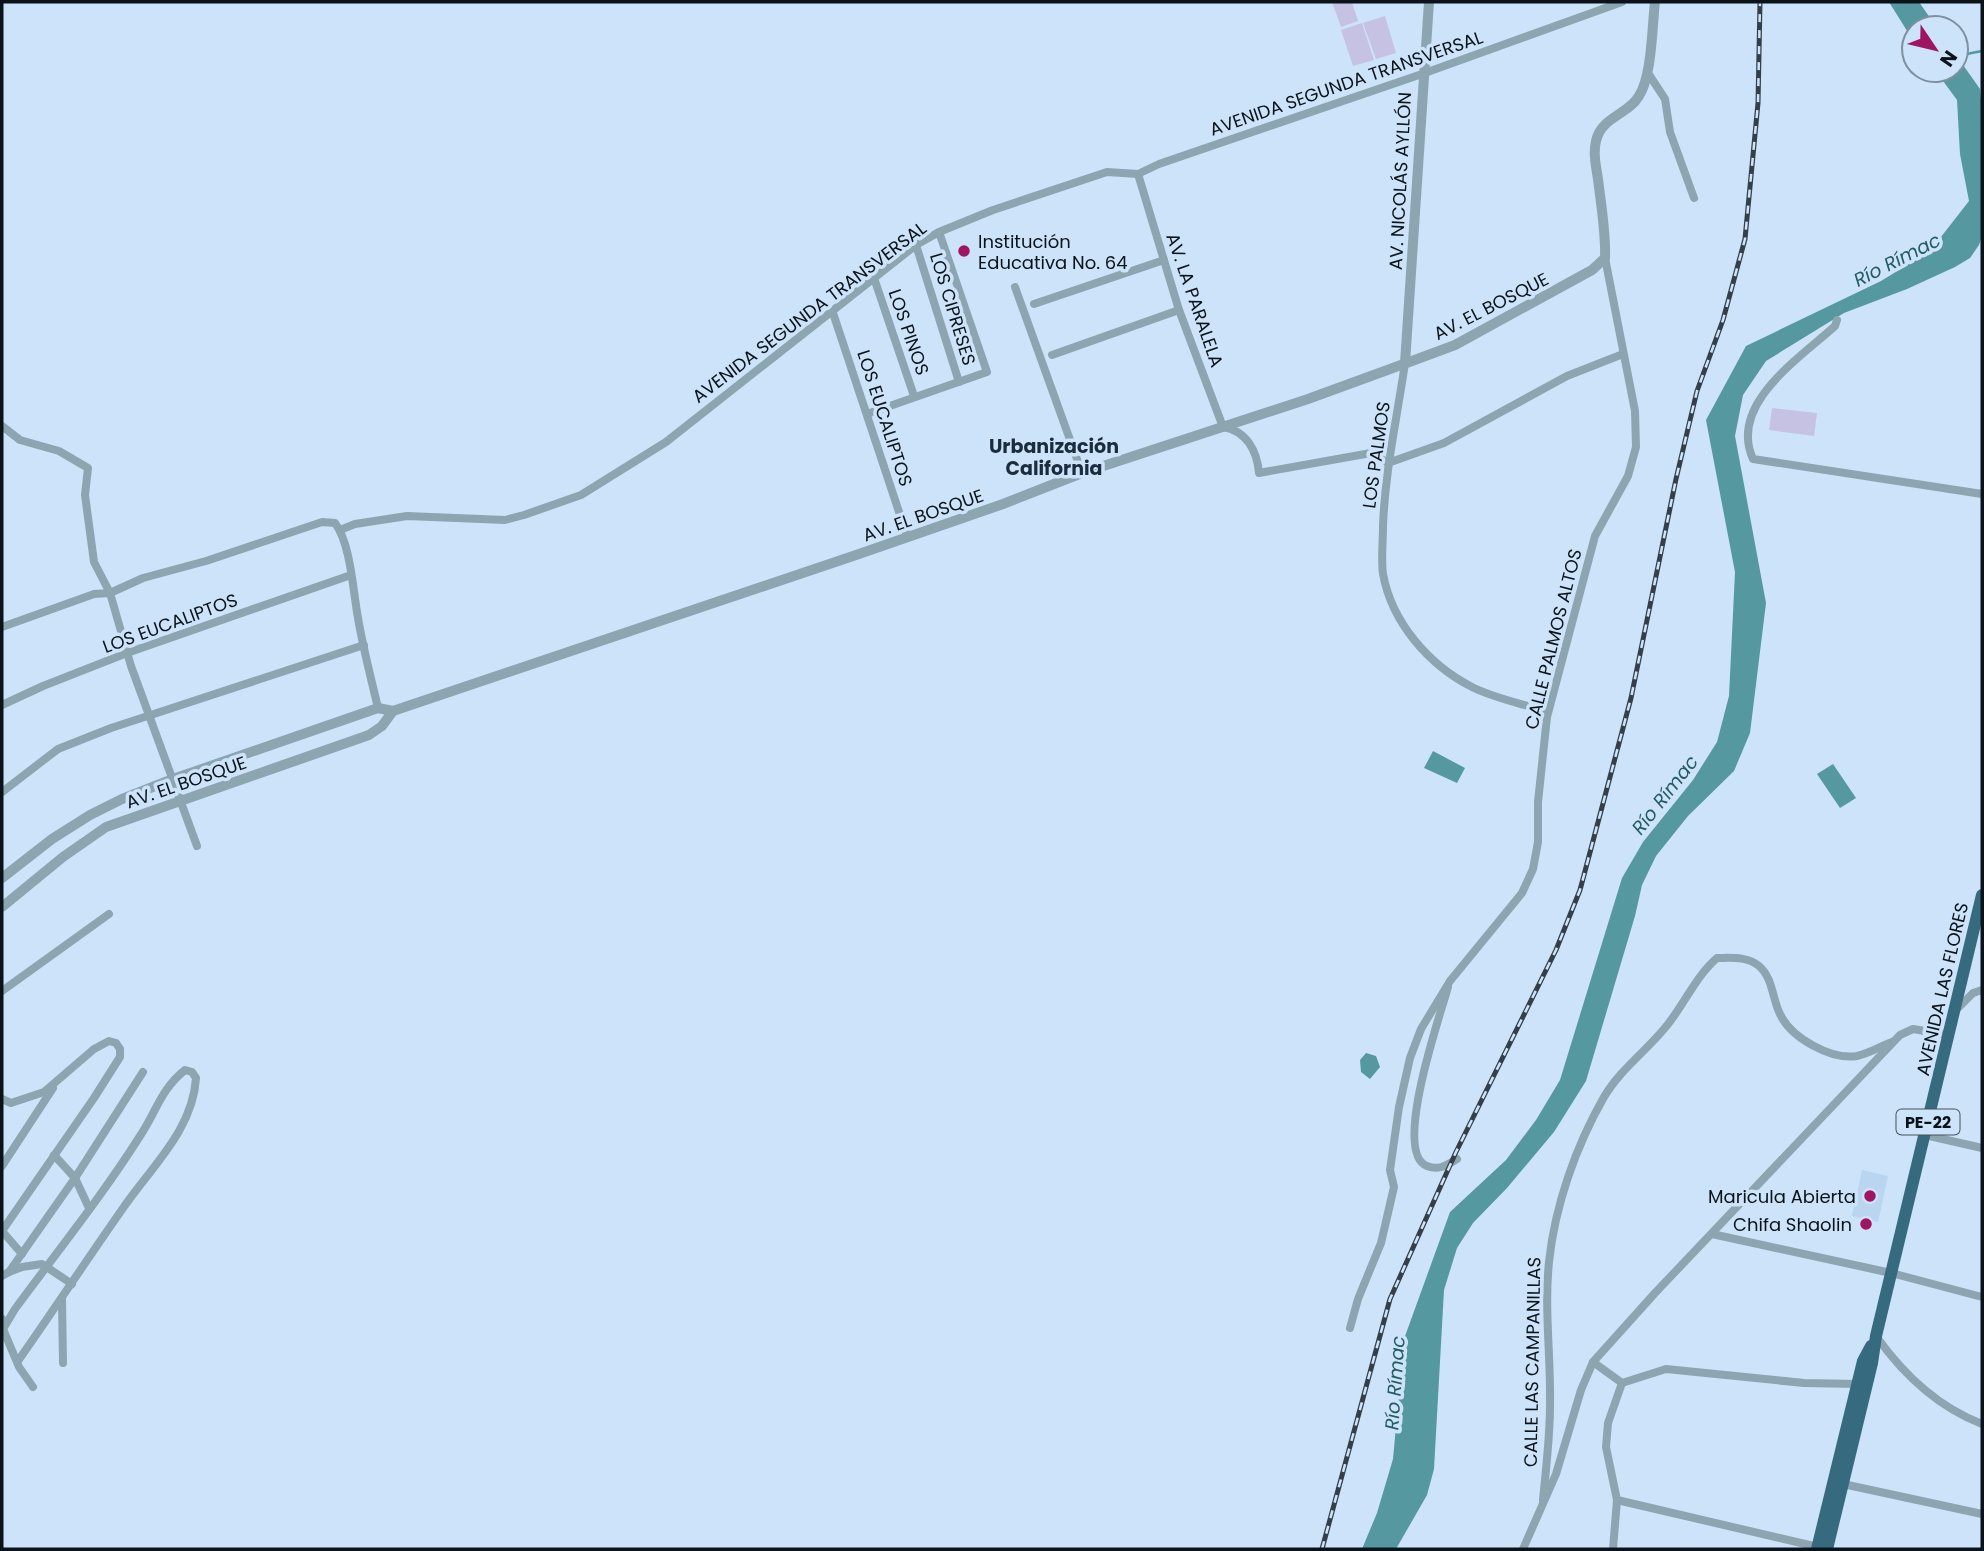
<svg xmlns="http://www.w3.org/2000/svg" width="1984" height="1551" viewBox="0 0 1984 1551" font-family="Poppins,sans-serif">
	<style>
		.built { fill: #b9d5f0 }
		.green { fill: #c5c2e4 }
		.water { fill: #5598a0 }
		.lines { fill: none; stroke-linecap: round; stroke-linejoin: round }
		.stream { stroke: #5598a0; stroke-width: 2.5 }
		.minor { stroke: #8da5b0; stroke-width: 8 }
		.tertiary { stroke: #8da5b0; stroke-width: 10 }
		.trunk { stroke: #366a7e; stroke-width: 12 }
		.rail-casing { stroke: #343f49; stroke-width: 5 }
		.rail { stroke: #cde3f9; stroke-width: 2.5; stroke-dasharray: 8; stroke-linecap: butt }
		.poi-dot { fill: #9f1562; stroke: #cde3f9; stroke-width: 2.5 }
		.labels { text-anchor: middle; dominant-baseline: central; stroke-width: 7; stroke-linejoin: round; paint-order: stroke }
		.shield { fill: #cde3f9; stroke: #45515d; stroke-width: 2 }
		.shield-label { font-size: 16px; font-weight: bold; fill: #0b131a }
		.street-label { font-size: 18px; fill: #0b131a; stroke: #cde3f9 }
		.poi-label { font-size: 18px; fill: #0b131a; stroke: #cde3f9; text-anchor: end }
		.water-label { font-size: 19px; font-style: italic; fill: #235c62; stroke: #cde3f9 }
		.neighbourhood-label { font-size: 19px; font-weight: bold; fill: #1b2c3d; stroke: #cde3f9 }
	</style>
	<rect width="100%" height="100%" fill="#cde3f9"/>
	<polygon class="built" points="1862,1170 1888,1176 1878,1222 1852,1216"/>
	<g class="green">
		<polygon points="1332,2 1352,2 1358,21 1341,27"/>
		<polygon points="1385,16 1396,53 1376,59 1363,23"/>
		<polygon points="1362,23 1374,60 1353,66 1341,30"/>
		<polygon points="1772,408 1817,413 1814,436 1769,430"/>
	</g>
	<g class="water">
		<polygon points="1889,2 1919,2 1937,28 1914,28 1914,42"/>
		<polygon points="1956,55 1980,89 1982,112 1982,236 1979,245 1970,258 1955,267 1907,289 1844,313 1766,361 1743,395 1735,436 1766,603 1750,733 1734,771 1688,816 1656,856 1642,885 1635,916 1586,1081 1554,1132 1507,1188 1473,1223 1457,1248 1444,1290 1434,1469 1427,1495 1396,1549 1362,1549 1377,1513 1393,1459 1404,1339 1450,1212 1506,1160 1536,1120 1560,1080 1622,878 1643,842 1693,780 1717,742 1729,696 1735,572 1706,420 1746,346 1881,281 1930,251 1969,201 1960,154 1957,100 1935,70 1956,70"/>
		<polygon points="1433,751 1465,768 1457,783 1424,768"/>
		<polygon points="1833,764 1856,798 1840,808 1817,774"/>
		<polygon points="1366,1053 1376,1056 1380,1067 1370,1079 1361,1072 1360,1060"/>
	</g>
	<g class="lines">
		<polyline class="stream" points="1956,56 1982,51"/>
		<g class="minor">
			<polyline points="1648,73 1665,99 1670,132 1694,198"/>
			<path d="M1138 174 1179 310 1223 427C1247 431 1257 451 1259 473L1371 453 1388 463 1444 443 1567 376 1623 354"/>
			<polyline points="916,245 959,382"/>
			<polyline points="874,278 914,396"/>
			<polyline points="1015,287 1082,473"/>
			<polyline points="1034,304 1164,260"/>
			<polyline points="832,310 907,536"/>
			<path d="M1837 320 1835 326C1800 358 1728 404 1753 459L1982 494"/>
			<polyline points="1052,355 1179,310"/>
			<path d="M1405 363C1397 418 1385 471 1383 526 1383 542 1381 558 1383 574 1392 623 1429 665 1472 687 1496 699 1524 704 1548 712"/>
			<polyline points="867,414 987,372 939,232"/>
			<path d="M2 426 20 440 59 451 88 468 85 495 94 562 110 593 143 578 206 561 322 522 335 523C351 544 353 592 358 618 363 648 371 678 378 708"/>
			<polyline points="340,530 355,524 407,516 505,520 524,515 581,495 666,442 916,245 939,232 993,210 1107,172 1138,174 1159,164 1422,74 1622,2"/>
			<polyline points="2,627 94,594 110,593 131,666 197,846"/>
			<polyline points="2,705 43,686 127,653 351,575"/>
			<polyline points="2,792 58,749 111,728 364,645"/>
			<path d="M1448 987C1440 1016 1392 1153 1427 1166 1439 1171 1447 1165 1457 1159"/>
			<polyline points="2,991 109,914"/>
			<polyline points="1955,1011 1973,993 1982,990"/>
			<polyline points="2,1099 11,1103 44,1092 94,1049 109,1041 116,1043 120,1049 120,1057 94,1098 2,1231"/>
			<polyline points="1925,1135 1982,1148"/>
			<polyline points="54,1155 75,1178 89,1208"/>
			<polyline points="2,1166 53,1088"/>
			<polyline points="2,1231 22,1254"/>
			<polyline points="1712,1234 1891,1273 1982,1297"/>
			<polyline points="9,1272 22,1267 42,1264 72,1284"/>
			<polyline points="2,1276 9,1272 75,1178 143,1072"/>
			<polyline points="62,1300 63,1363"/>
			<path d="M2 1319 3 1329 15 1309C57 1252 102 1196 140 1136 156 1112 161 1089 185 1070L192 1072 196 1078C193 1131 149 1169 121 1211 86 1261 53 1311 18 1361"/>
			<polyline points="1350,1328 1358,1299 1381,1243 1394,1187 1390,1170 1399,1107 1410,1058 1421,1029 1450,981 1522,893 1533,869 1538,842 1538,802 1547,717 1595,536 1628,476 1636,447 1635,411 1605,258"/>
			<polyline points="3,1329 19,1367 33,1387"/>
			<path d="M1876 1336C1903 1374 1938 1407 1982 1424"/>
			<polyline points="1593,1362 1622,1383"/>
			<polyline points="1622,1383 1666,1369 1804,1383 1858,1384"/>
			<polyline points="1843,1484 1982,1514"/>
			<path d="M1543 1500C1546 1468 1550 1437 1550 1405 1551 1357 1544 1309 1549 1262 1555 1205 1576 1146 1604 1097 1620 1070 1644 1053 1664 1029 1684 1006 1694 978 1717 958 1731 958 1747 956 1759 966 1773 978 1772 998 1780 1014 1791 1038 1831 1060 1857 1056 1868 1054 1881 1046 1892 1042"/>
			<polyline points="1617,1500 1818,1547"/>
			<polyline points="1523,1549 1556,1474 1581,1390 1593,1362 1655,1293 1900,1035 1913,1029 1949,1035"/>
			<polyline points="1613,1549 1617,1500 1606,1447 1608,1423 1622,1383"/>
		</g>
		<g class="tertiary">
			<polyline points="1405,363 1429,2"/>
			<path d="M2 878 52 839 90 815 122 799 173 779 378 708 393 711 859 554 1003 504 1082 473 1308 399 1412 361 1455 345 1592 270 1605 258C1606 232 1601 205 1598 179 1596 166 1593 154 1596 141 1601 117 1628 115 1639 96 1652 76 1652 27 1655 2"/>
			<polyline points="2,907 63,857 106,827 369,735 382,726 393,711"/>
		</g>
		<g class="trunk">
			<polyline points="1817,1549 1863,1361 1871,1346"/>
			<polyline points="1827,1549 1872,1363 1876,1336 1982,895"/>
		</g>
		<g class="rail-casing">
			<polyline id="rail" points="1322,1549 1390,1299 1456,1152 1556,950 1580,890 1631,698 1676,479 1697,391 1723,320 1745,239 1758,103 1760,2"/>
		</g>
		<use href="#rail" class="rail"/>
	</g>
	<g class="poi-dot">
		<circle cx="964" cy="251" r="7"/>
		<circle cx="1870" cy="1196" r="7"/>
		<circle cx="1866" cy="1224" r="7"/>
	</g>
	<g class="labels">
		<rect class="shield" x="1896.5" y="1109.5" width="63" height="25" rx="5"/>
		<g class="shield-label">
			<text x="1928" y="1122">PE-22</text>
		</g>
		<g class="street-label">
			<text transform="translate(1346 83) rotate(-19)">AVENIDA SEGUNDA TRANSVERSAL</text>
			<text transform="translate(1400 181) rotate(-87)">AV. NICOLÁS AYLLÓN</text>
			<text transform="translate(1195 300) rotate(71)">AV. LA PARALELA</text>
			<text transform="translate(1491 306) rotate(-27)">AV. EL BOSQUE</text>
			<text transform="translate(953 309) rotate(73)">LOS CIPRESES</text>
			<text transform="translate(809 312) rotate(-37)">AVENIDA SEGUNDA TRANSVERSAL</text>
			<text transform="translate(909 332) rotate(71)">LOS PINOS</text>
			<text transform="translate(885 418) rotate(72)">LOS EUCALIPTOS</text>
			<text transform="translate(1376 455) rotate(-82)">LOS PALMOS</text>
			<text transform="translate(923 515) rotate(-19)">AV. EL BOSQUE</text>
			<text transform="translate(170 623) rotate(-20)">LOS EUCALIPTOS</text>
			<text transform="translate(1553 639) rotate(-76)">CALLE PALMOS ALTOS</text>
			<text transform="translate(186 782) rotate(-19)">AV. EL BOSQUE</text>
			<text transform="translate(1942 989) rotate(-77)">AVENIDA LAS FLORES</text>
			<text transform="translate(1532 1362) rotate(-89)">CALLE LAS CAMPANILLAS</text>
		</g>
		<g class="poi-label">
			<text x="978" y="241" text-anchor="start">Institución<tspan x="978" dy="21">Educativa No. 64</tspan></text>
			<text x="1856" y="1196">Maricula Abierta</text>
			<text x="1852" y="1224">Chifa Shaolin</text>
		</g>
		<g class="water-label">
			<text transform="translate(1897 260) rotate(-27)">Río Rímac</text>
			<text transform="translate(1665 795) rotate(-52)">Río Rímac</text>
			<text transform="translate(1395 1383) rotate(-86)">Río Rímac</text>
		</g>
		<g class="neighbourhood-label">
			<text x="1054" y="446">Urbanización<tspan x="1054" dy="22">California</tspan></text>
		</g>
	</g>
	<rect width="1984" height="1551" fill="none" stroke="#0b131a" stroke-width="7"/>
	<g transform="translate(1935 49) rotate(125)"><circle r="33" fill="#cde3f9" stroke="#7f90a0" stroke-width="2"/>
	<path d="M0-5L12 26L0 18L-12 26Z" fill="#9f1562"/>
	<text y="-10" font-size="19" font-weight="bold" text-anchor="middle" fill="#0b131a">N</text>
	</g>
</svg>
